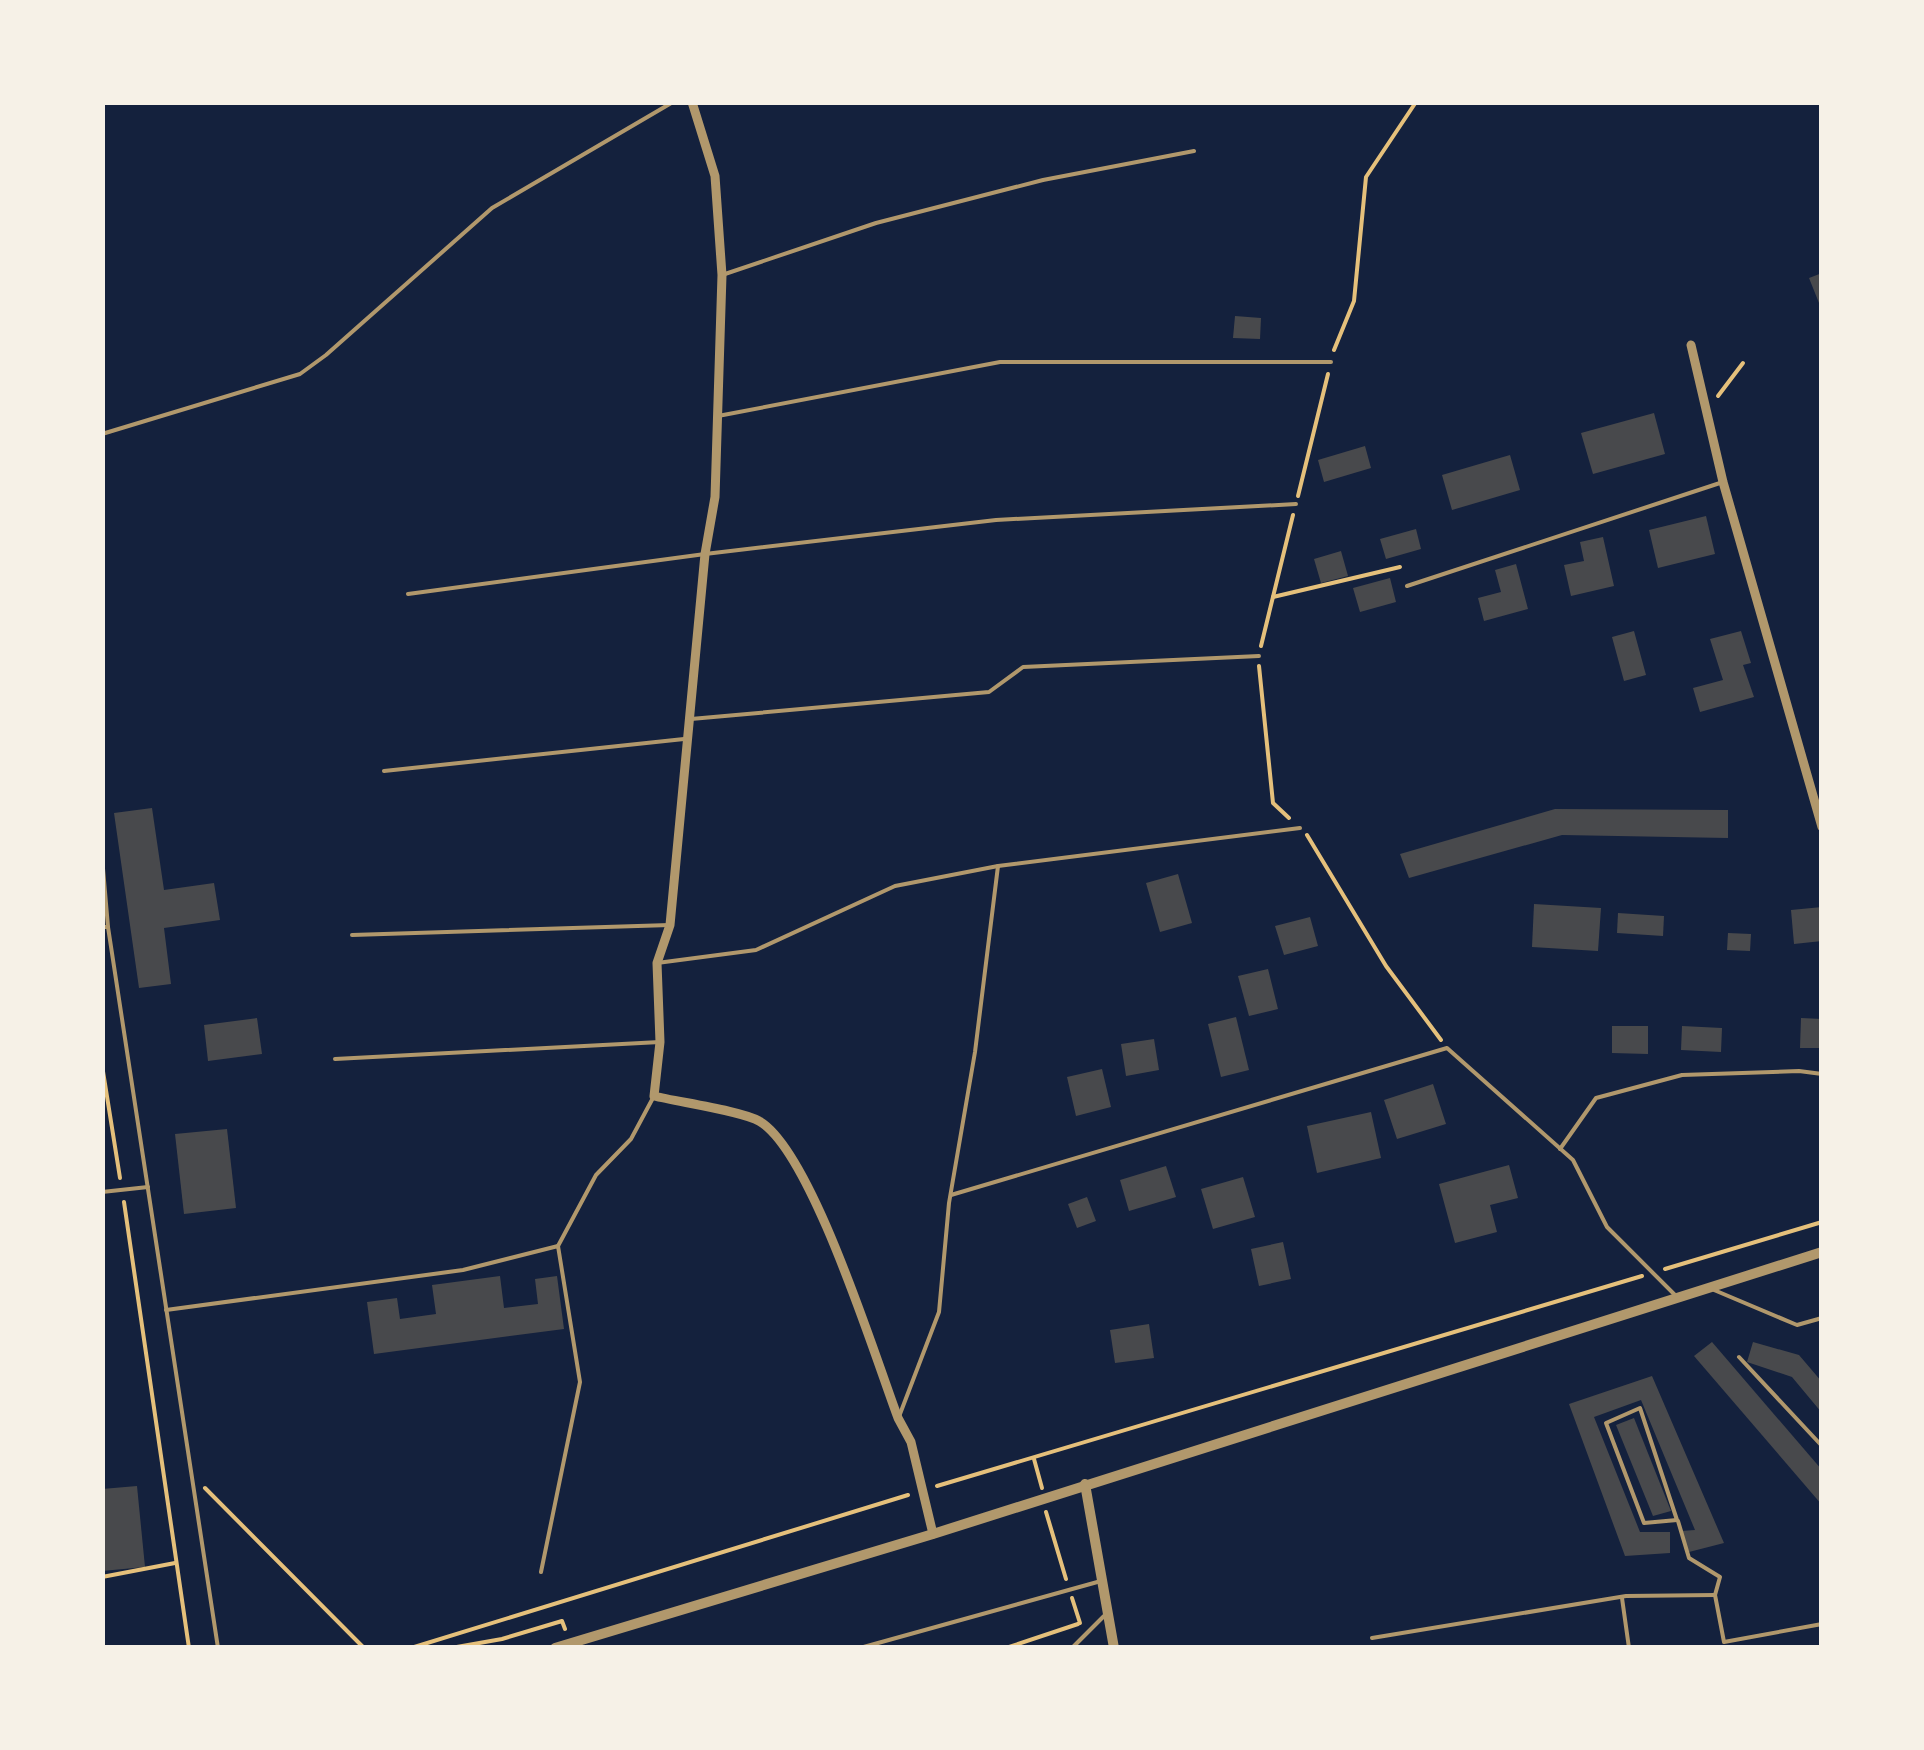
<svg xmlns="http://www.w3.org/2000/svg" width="1924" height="1750" viewBox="0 0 1924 1750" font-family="'Noto Sans',sans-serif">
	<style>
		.building { fill: #48494c }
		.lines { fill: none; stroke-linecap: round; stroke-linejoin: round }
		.path { stroke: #e5c07b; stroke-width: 4 }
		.service { stroke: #b1986c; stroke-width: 4 }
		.minor { stroke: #b1986c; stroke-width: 9 }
		.tertiary { stroke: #b1986c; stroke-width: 10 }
	</style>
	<rect width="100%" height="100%" fill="#14213d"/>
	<g class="building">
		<polygon points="1822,273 1822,308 1821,308 1809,278"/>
		<polygon points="1235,316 1261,318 1260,339 1233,338"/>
		<polygon points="1654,413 1665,454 1593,474 1581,433"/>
		<polygon points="1365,446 1371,468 1324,482 1318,460"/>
		<polygon points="1510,455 1520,490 1452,510 1442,475"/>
		<polygon points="1706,516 1715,554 1658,568 1649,530"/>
		<polygon points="1416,529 1421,549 1386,559 1380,539"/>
		<polygon points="1603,537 1614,586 1571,596 1564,565 1584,561 1580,542"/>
		<polygon points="1341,551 1348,576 1321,583 1314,559"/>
		<polygon points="1516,564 1528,609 1484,621 1478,598 1501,592 1495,570"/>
		<polygon points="1390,578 1396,602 1360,612 1353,588"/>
		<polygon points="1634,631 1646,675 1624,681 1612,637"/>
		<polygon points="1741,631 1751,663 1743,665 1754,697 1700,712 1693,688 1723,680 1710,639"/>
		<polygon points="152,808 164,890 214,883 220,920 164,928 171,984 139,988 114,813"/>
		<polygon points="1555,809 1728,810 1728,838 1562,835 1409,878 1400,854"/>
		<polygon points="1178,874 1192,923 1160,932 1146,883"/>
		<polygon points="1534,904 1601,908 1598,951 1532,947"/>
		<polygon points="1822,907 1822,941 1794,944 1791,910"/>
		<polygon points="1618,913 1664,916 1663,936 1617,933"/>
		<polygon points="1310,917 1318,946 1284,955 1275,926"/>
		<polygon points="1728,933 1751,934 1750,951 1727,950"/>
		<polygon points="1268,969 1278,1009 1249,1016 1238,976"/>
		<polygon points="1236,1017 1249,1070 1221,1077 1208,1024"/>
		<polygon points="257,1018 262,1054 208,1061 204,1025"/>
		<polygon points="1801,1018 1822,1019 1822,1048 1800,1048"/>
		<polygon points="1612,1026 1648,1026 1648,1054 1612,1053"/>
		<polygon points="1682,1026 1722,1028 1721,1052 1681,1050"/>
		<polygon points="1154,1039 1159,1070 1126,1076 1121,1044"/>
		<polygon points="1102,1069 1111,1107 1076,1116 1067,1077"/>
		<polygon points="1433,1084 1446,1124 1397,1139 1384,1100"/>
		<polygon points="1371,1112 1381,1158 1317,1173 1307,1126"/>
		<polygon points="227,1129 236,1208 184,1214 175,1134"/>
		<polygon points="1509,1165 1518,1198 1490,1205 1497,1232 1455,1243 1439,1184"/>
		<polygon points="1166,1166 1176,1197 1129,1211 1120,1180"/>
		<polygon points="1243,1177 1255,1217 1213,1229 1201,1189"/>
		<polygon points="1087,1197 1096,1221 1077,1228 1068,1204"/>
		<polygon points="1283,1242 1291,1279 1259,1286 1251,1249"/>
		<polygon points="500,1276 504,1308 538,1304 535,1279 557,1276 564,1329 374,1354 367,1302 397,1298 400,1319 436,1314 432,1285"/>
		<polygon points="1149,1324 1154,1358 1115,1363 1110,1330"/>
		<polygon points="1712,1342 1822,1470 1822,1505 1694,1356"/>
		<polygon points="1753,1342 1799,1355 1822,1382 1822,1413 1792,1377 1747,1362"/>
		<polygon points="1652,1376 1724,1543 1689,1552 1681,1531 1695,1530 1641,1400 1594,1417 1640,1532 1670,1532 1670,1553 1625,1556 1569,1404"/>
		<polygon points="1634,1418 1671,1511 1653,1516 1616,1425"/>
		<polygon points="137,1486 145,1567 102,1571 102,1489"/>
	</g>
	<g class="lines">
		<g class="path">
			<polyline points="1334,350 1354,301 1366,177 1416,102"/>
			<polyline points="1718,396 1743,363"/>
			<polyline points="1298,496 1328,374"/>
			<polyline points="1273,597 1400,567"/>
			<polyline points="1261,646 1293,515"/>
			<polyline points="1259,666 1273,803 1289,818"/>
			<polyline points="1307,835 1386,966 1441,1040"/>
			<polyline points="102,1065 120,1178"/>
			<polyline points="124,1202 189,1648"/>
			<polyline points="1665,1269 1822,1222"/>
			<polyline points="1034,1459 1042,1488"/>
			<polyline points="937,1486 1642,1276"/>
			<polyline points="205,1488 364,1648"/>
			<polyline points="1046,1512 1066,1579"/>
			<polyline points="102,1577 175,1563"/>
			<polyline points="1072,1598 1080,1623"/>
			<polyline points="411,1648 908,1495"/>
			<polyline points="451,1648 502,1639 562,1621 565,1629"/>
			<polyline points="1006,1648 1078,1624"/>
		</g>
		<g class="service">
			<polyline points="722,275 876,223 1043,180 1194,151"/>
			<polyline points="718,416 1000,362 1331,362"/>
			<polyline points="102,434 300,374 326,355 492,208 673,102"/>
			<polyline points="1407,586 1723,482"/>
			<polyline points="408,594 705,554 996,520 1296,504"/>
			<polyline points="691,719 989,692 1023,667 1259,656"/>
			<polyline points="384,771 684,739"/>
			<polyline points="102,857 108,927"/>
			<polyline points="102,927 108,927 218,1648"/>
			<polyline points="352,935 670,925"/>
			<polyline points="657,963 756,950 895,886 998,866 1300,828"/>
			<polyline points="335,1059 660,1042"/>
			<polyline points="1560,1149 1596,1098 1682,1075 1799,1071 1822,1074"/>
			<polyline points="102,1192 148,1187"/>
			<polyline points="951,1195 1447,1048 1573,1160 1607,1227 1677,1297"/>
			<polyline points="558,1246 596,1175 631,1139 654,1096"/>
			<polyline points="1714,1290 1797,1325 1822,1318"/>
			<polyline points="166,1310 463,1270 558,1246 580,1382 541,1572"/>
			<polyline points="1739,1357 1822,1446"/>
			<polygon points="1640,1408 1677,1520 1644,1523 1606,1423"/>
			<polyline points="900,1414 939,1312 949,1203 975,1052 998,866"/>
			<polyline points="1678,1521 1689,1558 1720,1577 1715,1595 1724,1642 1822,1624"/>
			<polyline points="1622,1598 1629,1648"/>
			<polyline points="1372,1638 1626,1596 1715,1595"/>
			<polyline points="860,1648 1101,1581"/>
			<polyline points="1072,1648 1104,1616"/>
		</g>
		<g class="minor">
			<path d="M692 102 715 176 722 275 715 497 705 554 670 925 657 963 660 1042 654 1096C678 1102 742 1111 759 1121 811 1150 875 1357 898 1418L911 1442 933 1534"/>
			<polyline points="1691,345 1723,482 1822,827"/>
		</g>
		<g class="tertiary">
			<polyline points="1085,1484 1114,1648"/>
			<polyline points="555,1648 933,1534 1822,1252"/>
		</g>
	</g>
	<rect width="1924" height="1750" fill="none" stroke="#f6f1e7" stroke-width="210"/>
</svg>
